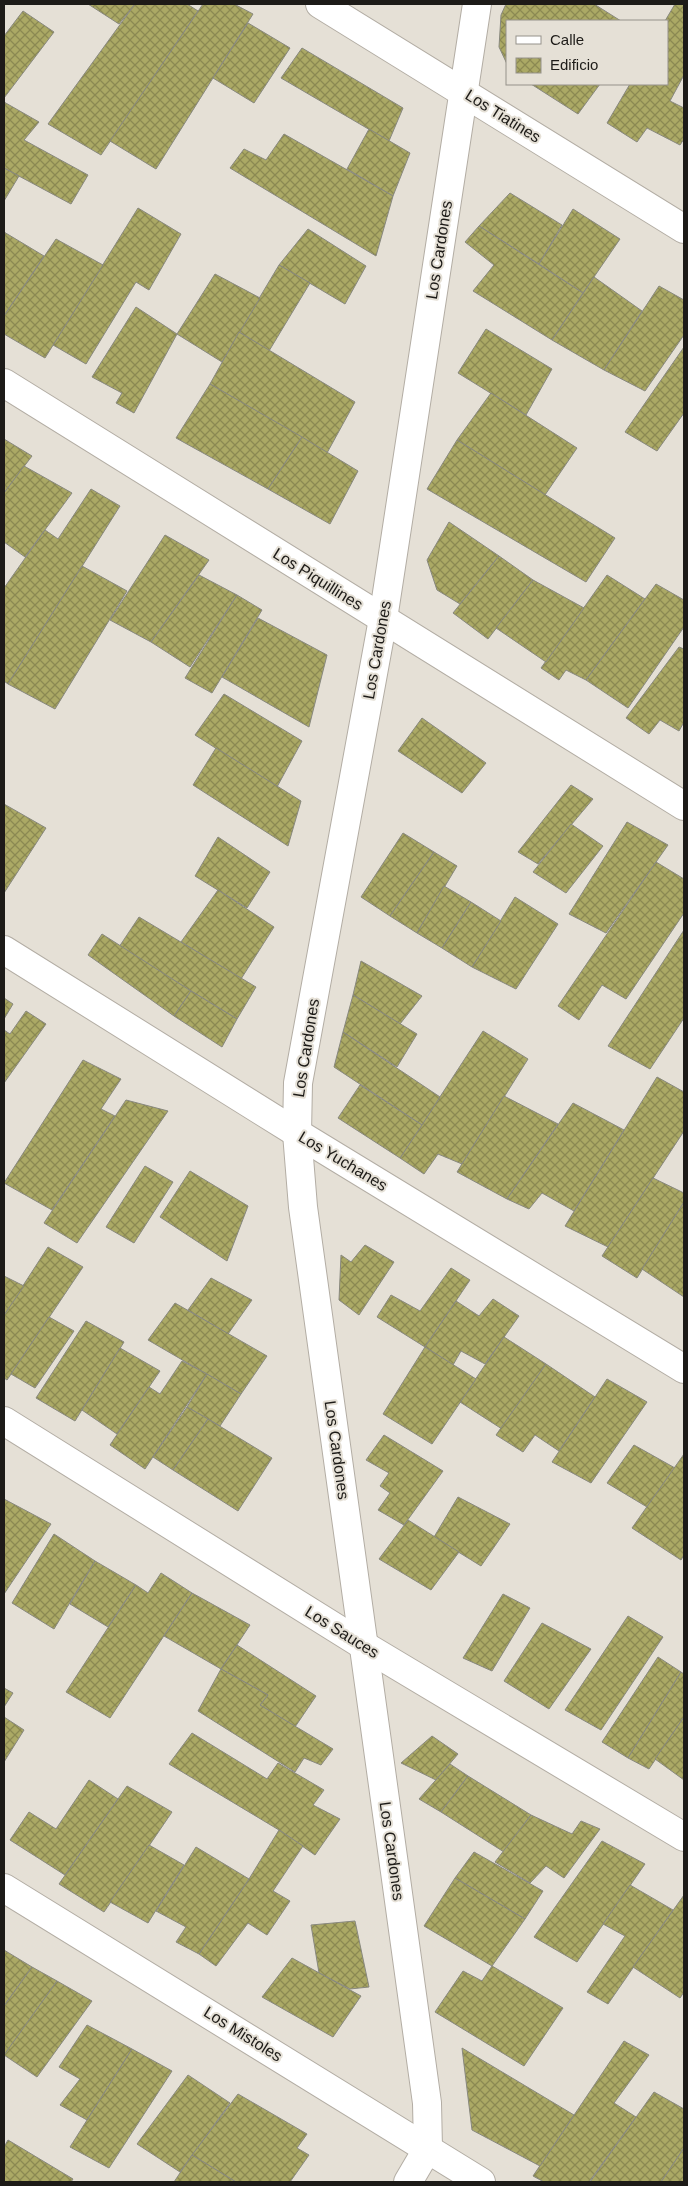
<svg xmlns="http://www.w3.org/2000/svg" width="688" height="2186" viewBox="0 0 688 2186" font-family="Helvetica,sans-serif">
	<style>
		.building { fill: url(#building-cross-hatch); stroke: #88887e }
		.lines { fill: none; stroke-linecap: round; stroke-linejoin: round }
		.street-casing { stroke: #b3ada4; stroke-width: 30 }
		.street { stroke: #fff; stroke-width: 28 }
		.labels { text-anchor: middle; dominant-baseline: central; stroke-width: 4; stroke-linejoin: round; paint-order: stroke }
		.street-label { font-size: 16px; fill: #1d1b18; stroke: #e5e0d6 }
	</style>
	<defs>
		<pattern id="building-cross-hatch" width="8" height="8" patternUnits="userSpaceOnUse" patternTransform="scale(1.25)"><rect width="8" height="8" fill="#aba965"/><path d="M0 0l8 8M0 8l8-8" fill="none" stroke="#8b8952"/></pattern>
	</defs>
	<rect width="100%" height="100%" fill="#e5e0d6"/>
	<g class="building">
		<polygon points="88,4 135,4 119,24"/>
		<polygon points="135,4 187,4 198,11 101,155 48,124"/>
		<polygon points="203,4 234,4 253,14 156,169 110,141"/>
		<polygon points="506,4 594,4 621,21 507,21 507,64 499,47 501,15"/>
		<polygon points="675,4 684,4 684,75 670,101 684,108 684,139 680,145 647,128 637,142 607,123 630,84 667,84 667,21 665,21"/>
		<polygon points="23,11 54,32 4,98 4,36"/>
		<polygon points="248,23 290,48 254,103 213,78"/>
		<polygon points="302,48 403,108 389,141 281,78"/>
		<polygon points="531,84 600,84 578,114"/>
		<polygon points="4,102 39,122 24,140 88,175 71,204 4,168"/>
		<polygon points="369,129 410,153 393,196 347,169"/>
		<polygon points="284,134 393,196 376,256 230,168 244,149 266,160"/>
		<polygon points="4,168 19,176 4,201"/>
		<polygon points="510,193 562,225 539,264 479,226"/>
		<polygon points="138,208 181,234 149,290 136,282 86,364 53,345"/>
		<polygon points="573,209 620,239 583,293 539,264"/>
		<polygon points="479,226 583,293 552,340 473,291 494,265 465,242"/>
		<polygon points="308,229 366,266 345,304 279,265"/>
		<polygon points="4,232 44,256 4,316"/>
		<polygon points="56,239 103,265 45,358 4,334 4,316"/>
		<polygon points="279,265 310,283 269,351 239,332"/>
		<polygon points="215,274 260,298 222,362 177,334"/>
		<polygon points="594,277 642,311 604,370 552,340"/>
		<polygon points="659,286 684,300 684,335 645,391 604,370"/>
		<polygon points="136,307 177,334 134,413 116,403 122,393 92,377"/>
		<polygon points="486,329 552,369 526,415 458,373"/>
		<polygon points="239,332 355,402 327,453 210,384"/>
		<polygon points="684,347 684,413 657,451 625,432"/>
		<polygon points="210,384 302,437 268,489 176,438"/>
		<polygon points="491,393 577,448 545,495 457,440"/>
		<polygon points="302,437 358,471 330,524 268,489"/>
		<polygon points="4,439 32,456 4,493"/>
		<polygon points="457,440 615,538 586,582 427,489"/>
		<polygon points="24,466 72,493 25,557 4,542 4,493"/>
		<polygon points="91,489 120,506 8,684 4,681 4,588 45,530 58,539"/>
		<polygon points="449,522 499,556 460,604 437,590 427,560"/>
		<polygon points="165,535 209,560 151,642 110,620"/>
		<polygon points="499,556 533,580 488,639 453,613"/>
		<polygon points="82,566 127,591 55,709 8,684"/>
		<polygon points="199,575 237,595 190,667 151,642"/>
		<polygon points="607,575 645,599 586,680 566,670 559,680 541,668"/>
		<polygon points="533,580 584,608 546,662 496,628"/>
		<polygon points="656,584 684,600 684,627 628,708 586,680"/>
		<polygon points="237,595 262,610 212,693 185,678"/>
		<polygon points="258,618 327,655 309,727 222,677"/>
		<polygon points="679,647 684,649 684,722 679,731 660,720 649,734 626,718"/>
		<polygon points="224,694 302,741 277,787 195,735"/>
		<polygon points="422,718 486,763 462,793 398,751"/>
		<polygon points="216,748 301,801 288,846 193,785"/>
		<polygon points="571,785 593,799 538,864 518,852"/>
		<polygon points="4,804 46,828 4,893"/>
		<polygon points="627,822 668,845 606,933 569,914"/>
		<polygon points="571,824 603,846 566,893 533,872"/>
		<polygon points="403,833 434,852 390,916 361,897"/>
		<polygon points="218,837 270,872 247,908 195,876"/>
		<polygon points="434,852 457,866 417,933 390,916"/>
		<polygon points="656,862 684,879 684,913 626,999 602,985 579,1020 558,1006"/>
		<polygon points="444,886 471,902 442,948 417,933"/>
		<polygon points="218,890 274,927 241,979 181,942"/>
		<polygon points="515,897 558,924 516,989 472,967"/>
		<polygon points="471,902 501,921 472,967 442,948"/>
		<polygon points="139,917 256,987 237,1019 119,947"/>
		<polygon points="684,930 684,1018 650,1069 608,1046"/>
		<polygon points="102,934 191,991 174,1016 88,955"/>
		<polygon points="361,961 422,996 400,1024 353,995"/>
		<polygon points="191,991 237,1019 222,1047 174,1016"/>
		<polygon points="353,995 417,1034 397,1067 343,1032"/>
		<polygon points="4,998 13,1004 4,1019"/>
		<polygon points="26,1011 46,1024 4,1083 4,1030 10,1034"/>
		<polygon points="483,1031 528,1059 462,1164 438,1154 424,1174 400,1158"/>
		<polygon points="343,1032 440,1097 422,1125 334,1067"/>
		<polygon points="83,1060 121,1079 101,1109 115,1116 52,1210 4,1183"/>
		<polygon points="657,1077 684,1092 684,1131 608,1247 565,1226"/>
		<polygon points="360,1085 422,1125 400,1158 338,1118"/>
		<polygon points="504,1096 558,1124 507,1199 457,1172"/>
		<polygon points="126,1100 168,1111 77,1243 44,1223"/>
		<polygon points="573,1103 624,1130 574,1211 542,1193 529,1209 507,1199"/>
		<polygon points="145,1166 173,1182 134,1243 106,1227"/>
		<polygon points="190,1171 248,1206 227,1261 160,1217"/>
		<polygon points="653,1178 684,1193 684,1202 637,1278 602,1256"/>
		<polygon points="684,1202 684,1297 642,1269"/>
		<polygon points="365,1245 394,1262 359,1315 339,1300 341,1255 351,1262"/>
		<polygon points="48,1247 83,1267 7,1380 4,1378 4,1315"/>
		<polygon points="451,1268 470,1280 425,1347 377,1317 391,1295 420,1311"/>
		<polygon points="4,1276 24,1286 4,1315"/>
		<polygon points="211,1278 252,1300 228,1334 188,1310"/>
		<polygon points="493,1299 519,1316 485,1364 461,1351 453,1365 425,1347 456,1301 479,1316"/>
		<polygon points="175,1303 267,1356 241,1394 148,1340"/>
		<polygon points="49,1317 74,1331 35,1388 11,1374"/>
		<polygon points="86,1321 124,1342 75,1421 36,1398"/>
		<polygon points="504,1337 546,1364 502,1429 460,1402"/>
		<polygon points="425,1347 476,1379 432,1444 383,1414"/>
		<polygon points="120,1348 160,1371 117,1434 82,1410"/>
		<polygon points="182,1361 207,1374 145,1469 110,1445 149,1387 160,1394"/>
		<polygon points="546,1364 595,1397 559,1451 535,1435 523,1452 496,1435"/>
		<polygon points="207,1374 241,1394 220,1426 187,1407"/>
		<polygon points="607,1379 647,1402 591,1483 552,1462"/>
		<polygon points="187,1407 208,1419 173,1470 153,1457"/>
		<polygon points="208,1419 272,1458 238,1511 173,1470"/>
		<polygon points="384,1435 443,1471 404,1525 378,1510 390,1493 380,1486 389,1473 366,1460"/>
		<polygon points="634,1445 675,1468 647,1507 607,1483"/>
		<polygon points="684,1454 684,1555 681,1560 632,1528"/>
		<polygon points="458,1497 510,1524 481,1566 434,1537"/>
		<polygon points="4,1499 51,1524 4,1594"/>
		<polygon points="408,1520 459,1552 431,1590 379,1559"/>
		<polygon points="54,1534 95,1561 54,1629 12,1603"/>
		<polygon points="95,1561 136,1585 108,1627 70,1604"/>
		<polygon points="161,1573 192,1593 110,1718 66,1692 136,1585 148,1593"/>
		<polygon points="192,1593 250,1625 221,1669 164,1636"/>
		<polygon points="503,1594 530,1608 492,1671 463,1658"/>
		<polygon points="628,1616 663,1637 601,1730 565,1710"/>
		<polygon points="542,1623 591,1649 549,1709 504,1681"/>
		<polygon points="237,1645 316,1696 295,1727 260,1705 268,1695 221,1669"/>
		<polygon points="658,1657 681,1672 628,1758 602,1742"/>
		<polygon points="221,1669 268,1695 260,1705 333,1749 321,1765 304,1758 295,1772 198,1711"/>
		<polygon points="681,1672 684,1674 684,1717 649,1769 628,1758"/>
		<polygon points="4,1688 13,1693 4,1707"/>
		<polygon points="4,1717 24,1730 4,1762"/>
		<polygon points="684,1717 684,1780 655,1759"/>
		<polygon points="192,1733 267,1779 278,1763 324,1790 313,1805 340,1819 315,1855 279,1830 169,1764"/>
		<polygon points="432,1736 458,1754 436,1780 401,1763"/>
		<polygon points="450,1764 468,1776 441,1812 419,1799"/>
		<polygon points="468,1776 531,1815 504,1852 441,1812"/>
		<polygon points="89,1780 118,1799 65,1875 10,1840 29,1812 56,1829"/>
		<polygon points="127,1786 172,1812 104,1912 59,1884"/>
		<polygon points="531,1815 572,1834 581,1821 600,1829 564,1878 546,1866 530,1883 495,1862"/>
		<polygon points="279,1830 303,1846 273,1891 290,1901 267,1935 248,1923 216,1966 199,1954 249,1879"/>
		<polygon points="602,1841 645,1864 577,1962 534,1937"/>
		<polygon points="149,1845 184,1865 148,1923 110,1902"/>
		<polygon points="196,1847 249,1879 199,1954 176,1942 186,1927 156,1911"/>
		<polygon points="474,1852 543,1891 525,1919 455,1878"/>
		<polygon points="455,1878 525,1919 492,1966 424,1926"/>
		<polygon points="630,1885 673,1910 608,2004 587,1992 625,1936 603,1924"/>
		<polygon points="684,1895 684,1992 680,1998 633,1967"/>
		<polygon points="355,1921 369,1987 350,1989 319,1973 311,1925"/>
		<polygon points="4,1950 32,1967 4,2006"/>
		<polygon points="292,1958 361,1996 333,2037 262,1997"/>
		<polygon points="492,1966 563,2008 524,2066 435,2012 463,1971 482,1981"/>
		<polygon points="32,1967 57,1981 4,2056 4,2006"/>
		<polygon points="57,1981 92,2001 37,2077 4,2055"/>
		<polygon points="87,2025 132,2049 87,2120 60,2105 80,2079 59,2067"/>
		<polygon points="624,2041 649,2055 614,2103 636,2117 589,2182 544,2182 533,2176"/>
		<polygon points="462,2048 574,2115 540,2166 472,2130"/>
		<polygon points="132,2049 172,2071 109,2168 70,2147"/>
		<polygon points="188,2075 230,2103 180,2172 137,2144"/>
		<polygon points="654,2092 684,2109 684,2148 661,2182 590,2182"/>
		<polygon points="238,2094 307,2134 297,2148 309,2155 290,2182 236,2182 192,2155"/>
		<polygon points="8,2140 73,2179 71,2182 4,2182 4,2147"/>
		<polygon points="684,2148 684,2182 661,2182"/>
		<polygon points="192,2155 236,2182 174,2182"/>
	</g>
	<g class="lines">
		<g class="street-casing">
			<g id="street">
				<polyline points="320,4 684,229"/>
				<polyline points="4,383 684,806"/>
				<polyline points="4,950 297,1133 684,1369"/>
				<polyline points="4,1421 363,1645 684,1837"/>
				<polyline points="4,1888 481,2182"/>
				<polyline points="408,2182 428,2148 427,2103 303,1207 297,1133 298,1083 383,619 477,4"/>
			</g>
		</g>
		<use href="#street" class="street"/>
	</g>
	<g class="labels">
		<g class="street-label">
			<text transform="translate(503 116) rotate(32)">Los Tiatines</text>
			<text transform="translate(439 250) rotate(-81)">Los Cardones</text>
			<text transform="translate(318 579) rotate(32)">Los Piquillines</text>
			<text transform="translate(377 650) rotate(-80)">Los Cardones</text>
			<text transform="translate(306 1048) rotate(-81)">Los Cardones</text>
			<text transform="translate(343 1161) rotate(31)">Los Yuchanes</text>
			<text transform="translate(337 1450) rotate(82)">Los Cardones</text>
			<text transform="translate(342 1632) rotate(32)">Los Sauces</text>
			<text transform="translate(392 1851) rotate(82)">Los Cardones</text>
			<text transform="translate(243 2034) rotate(32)">Los Mistoles</text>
		</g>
	</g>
	<rect width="688" height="2186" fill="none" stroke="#1d1b18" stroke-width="10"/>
	<rect x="506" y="20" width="162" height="65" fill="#e5e0d6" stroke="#95918a"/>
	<rect x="516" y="36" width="25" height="8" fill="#ffffff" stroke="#95918a"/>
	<text x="550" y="45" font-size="15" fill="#1d1b18">Calle</text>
	<rect x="516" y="58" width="25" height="15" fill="url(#building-cross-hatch)" stroke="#95918a"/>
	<text x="550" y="70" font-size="15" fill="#1d1b18">Edificio</text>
</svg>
